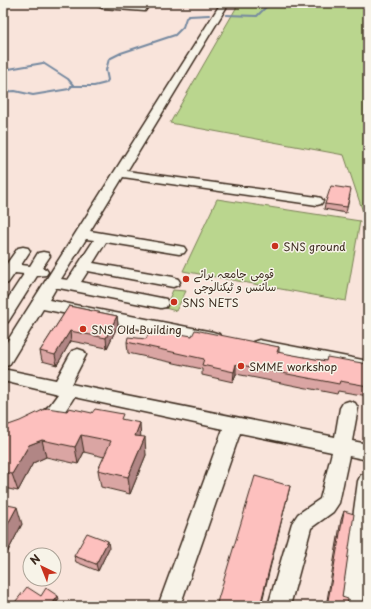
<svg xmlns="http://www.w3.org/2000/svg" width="371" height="609" viewBox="0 0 371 609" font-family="'Playpen Sans','Playpen Sans Arabic',sans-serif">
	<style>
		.built { fill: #f9e4db; fill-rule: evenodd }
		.green { fill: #bad68e; stroke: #7a8056 }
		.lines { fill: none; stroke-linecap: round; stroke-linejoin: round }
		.stream { stroke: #7589a0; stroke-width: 2 }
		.minor-casing { stroke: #3b2a1e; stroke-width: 3 }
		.minor { fill: #f7f3e8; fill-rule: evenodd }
		.wall { fill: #daa5a3; stroke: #3b2a1e }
		.shaded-wall { fill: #b18685; stroke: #3b2a1e }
		.building { fill: #fdc0be; stroke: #3b2a1e }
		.poi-dot { fill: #c8321e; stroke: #f7f3e8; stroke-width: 1.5 }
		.labels { text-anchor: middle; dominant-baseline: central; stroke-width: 3; stroke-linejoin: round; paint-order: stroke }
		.poi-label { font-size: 11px; fill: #3b2a1e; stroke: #f7f3e8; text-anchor: start }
	</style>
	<rect width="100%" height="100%" fill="#f7f3e8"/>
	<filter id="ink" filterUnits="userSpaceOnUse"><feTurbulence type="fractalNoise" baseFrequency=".025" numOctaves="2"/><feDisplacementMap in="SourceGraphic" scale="8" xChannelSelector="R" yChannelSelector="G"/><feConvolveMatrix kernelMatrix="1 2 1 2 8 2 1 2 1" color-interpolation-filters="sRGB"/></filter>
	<g filter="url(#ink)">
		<path class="built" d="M3 3H368V606H3ZM30 555H54V579H30Z"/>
		<g class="green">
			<polygon points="239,3 368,3 368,245 365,218 344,155 170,123"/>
			<polygon points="217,199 360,221 346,301 183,271"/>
			<polygon points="173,290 186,291 176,311 165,308"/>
		</g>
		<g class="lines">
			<g class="stream">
				<polyline points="226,15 257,16 270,3"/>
				<polyline points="3,70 43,63 68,79 73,85 69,89 33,95 15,91 3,92"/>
				<polyline points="71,86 94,86 106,83 108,80 106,70 109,59 121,53 175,35 183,27 186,18 189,16 209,15"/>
			</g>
			<g class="minor-casing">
				<g id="minor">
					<polygon points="100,3 137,7 140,6 134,3 147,3 149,5 145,11 102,8 98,6"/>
					<path d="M221 3H229L127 171 317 197 321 198 323 201 321 204 317 205 123 177 90 231 179 246 184 247 186 250 184 253 179 254 106 242 93 263 173 277 178 279 180 282 178 285 173 287 88 271 81 282 166 299 168 303 166 307 161 308 59 288H56L49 300 213 332 219 334 221 338 219 342 213 344 43 309 9 365 3 367V348ZM86 239 94 240 68 280 61 279Z"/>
					<polygon points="23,247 28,248 30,251 21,265 30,266 38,253 43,252 48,253 50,256 42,268 46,269 48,272 46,275 37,276 8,322 3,323 3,306 24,274 15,273 8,283 3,285 3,269 18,248"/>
					<polygon points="259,340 368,361 368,373 253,350 251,346 253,342"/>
					<path d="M78 349 84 351 86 355 71 384 335 437 340 408 343 403 349 401 355 403 358 408 352 441 368 444V460L349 456 339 503 333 512 311 528 290 606H268L292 523 298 514 320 499 332 452 240 433 180 606H158L223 429 74 397C66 410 53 433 36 427L33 422 36 417 50 405 58 394 3 381V369L56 380 72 351Z"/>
					<polygon points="368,473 368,563 363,606 341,606 358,481 361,475"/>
				</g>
			</g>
			<use href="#minor" class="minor"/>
		</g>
		<g class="wall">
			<polygon points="350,195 346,213 324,209 325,204"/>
			<polygon points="69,306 117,316 118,325 107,348 71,341 57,365 42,361 40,351"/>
			<polygon points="192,336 279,347 279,353 326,361 368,364 368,396 338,391 337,394 236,374 233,382 202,375 202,369 128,353 127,342 146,339"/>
			<polygon points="67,411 123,420 141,437 146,455 130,494 101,487 98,470 104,457 84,452 78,464 46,457 33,463 18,491 4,488 3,490 3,427"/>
			<polygon points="3,504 22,524 7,553 3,552"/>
			<polygon points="344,511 342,597 347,606 326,606 341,520"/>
			<polygon points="109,548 98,571 76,562 74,556"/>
		</g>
		<g class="shaded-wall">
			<polygon points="117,316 118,325 107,348 106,338"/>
			<polygon points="70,331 71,341 57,365 55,355"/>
			<polygon points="236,364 236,374 233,382 234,372"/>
			<polygon points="140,423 141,440 135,436"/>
			<polygon points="81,435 84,452 78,464 75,447"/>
			<polygon points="145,437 146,455 130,494 128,477"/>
			<polygon points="42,440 46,457 33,463 18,491 12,474 29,445"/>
			<polygon points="290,486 287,498 261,606 260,606"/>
			<polygon points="17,507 22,524 7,553 3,543 3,533"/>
			<polygon points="108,541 109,548 98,571 96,564"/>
			<polygon points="58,596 59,599 54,606 51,606"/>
		</g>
		<g class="building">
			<polygon points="331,186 351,189 347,207 325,204"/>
			<polygon points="69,306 117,316 106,338 70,331 55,355 40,351"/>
			<polygon points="151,329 192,336 195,330 279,347 277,352 326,361 327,357 368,364 368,386 340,381 339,384 236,364 234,372 202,365 204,359 127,342 128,337 146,339"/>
			<polygon points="47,408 67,411 69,408 92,413 95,409 123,414 121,419 140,423 135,436 145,437 128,477 98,470 111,441 81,435 75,447 42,440 29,445 12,474 3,472 3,427 20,421"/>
			<polygon points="255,476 290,486 260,606 216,606"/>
			<polygon points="3,504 17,507 3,533"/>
			<polygon points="344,511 354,514 342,597 348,599 347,606 327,606"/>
			<polygon points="87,533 108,541 96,564 74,556"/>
			<polygon points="27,587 41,596 46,588 58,596 51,606 12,606"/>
		</g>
	</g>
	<g class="poi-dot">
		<circle cx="275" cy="246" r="4"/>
		<circle cx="186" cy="279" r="4"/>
		<circle cx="174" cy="302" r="4"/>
		<circle cx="83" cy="329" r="4"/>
		<circle cx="241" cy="366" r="4"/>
	</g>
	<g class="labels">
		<g class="poi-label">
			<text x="283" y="246">SNS ground</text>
			<text x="194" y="273">قومی جامعہ برائے<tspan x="194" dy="13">سائنس و ٹیکنالوجی</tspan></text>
			<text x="182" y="302">SNS NETS</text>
			<text x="91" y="329">SNS Old Building</text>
			<text x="249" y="366">SMME workshop</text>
		</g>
	</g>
	<rect width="371" height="609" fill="none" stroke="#f7f3e8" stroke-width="16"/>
	<rect x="8" y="8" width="355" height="593" fill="none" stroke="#3b2a1e" stroke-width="1.5" filter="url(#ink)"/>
	<g transform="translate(42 567) rotate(317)"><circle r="19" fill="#f7f3e8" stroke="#aca397"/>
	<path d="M0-3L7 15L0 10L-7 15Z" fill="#c8321e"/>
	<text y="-6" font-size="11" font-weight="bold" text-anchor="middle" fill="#3b2a1e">N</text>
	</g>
</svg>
